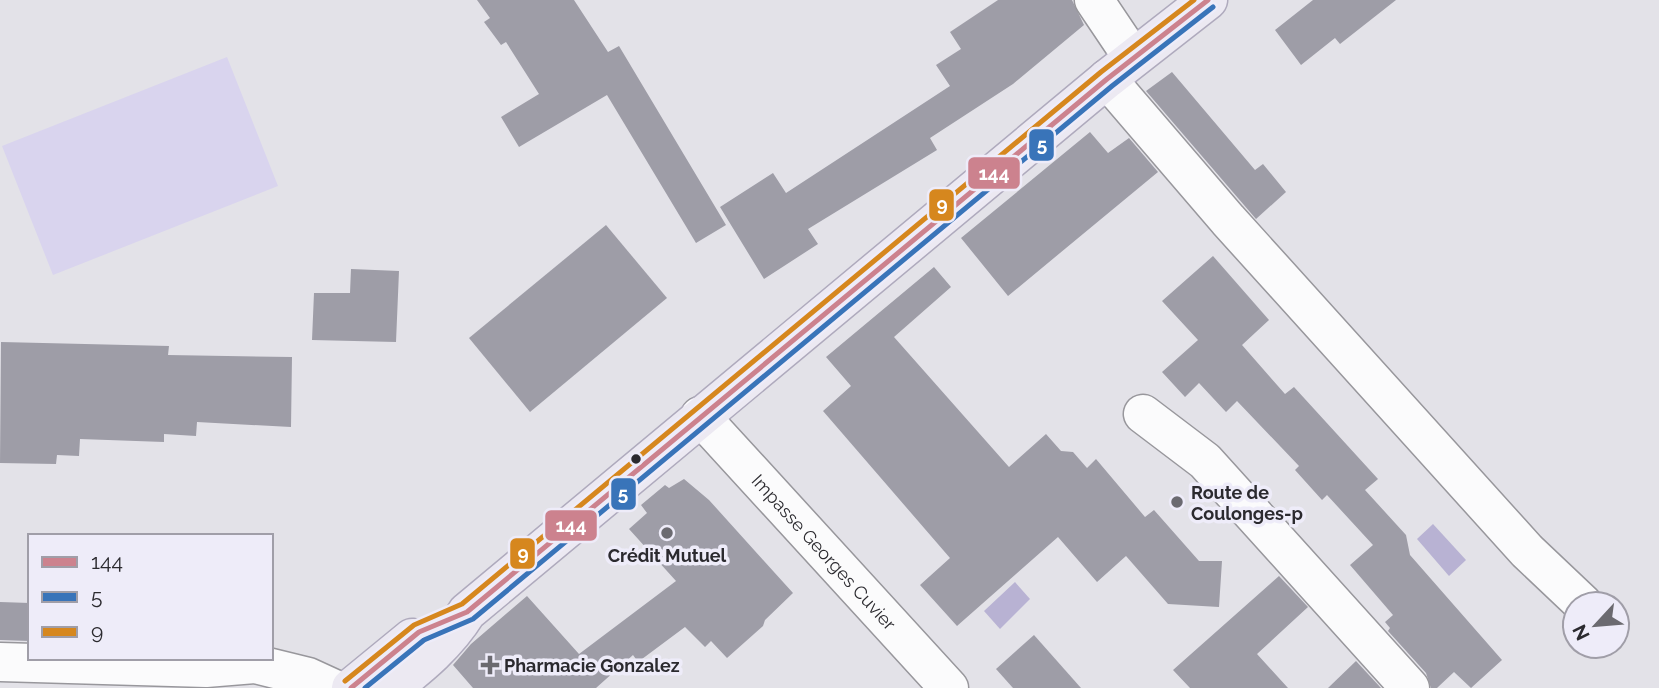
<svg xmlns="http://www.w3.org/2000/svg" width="1659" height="688" viewBox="0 0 1659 688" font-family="Raleway,sans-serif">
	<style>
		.green { fill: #d9d4ee }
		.water { fill: #b8b2d3 }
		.building { fill: #9e9da7 }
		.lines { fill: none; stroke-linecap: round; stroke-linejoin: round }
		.minor-casing { stroke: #98979c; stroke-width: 41 }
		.major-casing { stroke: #afaabd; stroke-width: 41 }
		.minor { stroke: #fbfbfc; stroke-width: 38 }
		.major { stroke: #ece9f2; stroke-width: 38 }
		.bus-1-casing { stroke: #eeecf9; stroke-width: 10 }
		.bus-2-casing { stroke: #eeecf9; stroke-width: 10 }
		.bus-3-casing { stroke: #eeecf9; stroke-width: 10 }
		.bus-1 { stroke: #cc828e; stroke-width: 5 }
		.bus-2 { stroke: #3974b9; stroke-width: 5 }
		.bus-3 { stroke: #d6871e; stroke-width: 5 }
		.bus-dot { fill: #2b2a2f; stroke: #eeecf9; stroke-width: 2.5 }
		.poi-dot { fill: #6b6a70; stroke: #eeecf9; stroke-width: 2.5 }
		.labels { text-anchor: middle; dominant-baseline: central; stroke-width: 7; stroke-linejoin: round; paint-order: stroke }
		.poi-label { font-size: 18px; font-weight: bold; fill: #2b2a2f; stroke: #eeecf9; text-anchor: start }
		.street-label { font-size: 18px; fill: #2b2a2f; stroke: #eeecf9 }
		.line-badge { stroke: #eeecf9; stroke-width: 2.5 }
		.badge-label { font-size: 19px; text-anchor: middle; font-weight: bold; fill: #fff }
	</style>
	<rect width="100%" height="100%" fill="#e3e2e8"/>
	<polygon class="green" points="227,57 278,186 53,275 2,146"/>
	<g class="water">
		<polygon points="1433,524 1466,560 1449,576 1417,539"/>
		<polygon points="1015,582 1030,599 1000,629 984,611"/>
	</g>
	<g class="building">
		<polygon points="477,0 574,0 608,52 619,46 726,225 696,243 607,95 519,147 501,117 539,94 506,42 501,45 484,22 490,18"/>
		<polygon points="998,0 1072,0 1084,25 1013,84 930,138 937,150 808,229 818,244 764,279 720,207 773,173 786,193 950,86 936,65 961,49 950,32"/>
		<polygon points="1313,0 1396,0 1340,44 1335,38 1301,65 1275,30"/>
		<polygon points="1172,72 1255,170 1263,164 1286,192 1256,219 1146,91"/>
		<polygon points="1090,132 1108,153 1129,138 1158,172 1008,296 961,238"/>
		<polygon points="606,225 667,298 530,412 469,338"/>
		<polygon points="1213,256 1269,320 1242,345 1285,394 1294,387 1378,479 1365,490 1406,535 1410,555 1502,660 1471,688 1454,672 1437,688 1431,688 1426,673 1388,631 1390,628 1385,622 1393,615 1350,565 1373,545 1327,495 1322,500 1295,470 1299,466 1237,401 1226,412 1199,383 1185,397 1162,372 1198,340 1162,301"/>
		<polygon points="934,267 951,287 894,337 1009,467 1046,434 1061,451 1073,452 1087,468 1096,459 1145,517 1154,510 1199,561 1222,561 1219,607 1168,604 1126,556 1097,582 1058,537 957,626 920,585 950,558 823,411 851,386 826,357"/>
		<polygon points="351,269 399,271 396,342 312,340 314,293 350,293"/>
		<polygon points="1,342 169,346 168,355 292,357 291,427 197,422 196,436 164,434 164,442 80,439 79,456 57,455 56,464 0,463"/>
		<polygon points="684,479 709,500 793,593 765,620 763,626 727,658 711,641 705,647 685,627 638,662 633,655 596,688 473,688 453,665 471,644 527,596 579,654 676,581 629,529 647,513 641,505 665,485 669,488"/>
		<polygon points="1279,576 1308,607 1257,654 1288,688 1190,688 1173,670"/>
		<polygon points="0,602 30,603 30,641 0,640"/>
		<polygon points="1034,635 1081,688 1013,688 996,669"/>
		<polygon points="1356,661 1381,688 1328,688"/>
	</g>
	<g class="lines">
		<g class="minor-casing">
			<g id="minor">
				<polyline points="1094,0 1133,58"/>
				<polyline points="1107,79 1228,220 1527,551 1583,604"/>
				<polyline points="1143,414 1205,461 1410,688"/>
				<path id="s1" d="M700 416 949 688"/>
				<polyline points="0,662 206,668 255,664 308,677 332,688"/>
			</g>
		</g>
		<g class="major-casing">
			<g id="major">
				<polyline points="351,688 412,638"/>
				<path d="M392 688C421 665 447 644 467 612L1107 79 1208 0"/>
			</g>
		</g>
		<use href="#minor" class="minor"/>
		<use href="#major" class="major"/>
		<g class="bus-1-casing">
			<polyline id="bus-1" points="351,688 419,632 467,612 1107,79 1208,0"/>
		</g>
		<g class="bus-2-casing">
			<polyline id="bus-2" points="365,688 424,640 473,619 1112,86 1213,7"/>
		</g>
		<g class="bus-3-casing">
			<polyline id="bus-3" points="345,681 414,625 462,604 1101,72 1194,0"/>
		</g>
		<use href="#bus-1" class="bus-1"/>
		<use href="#bus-2" class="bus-2"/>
		<use href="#bus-3" class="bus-3"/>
	</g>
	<circle class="bus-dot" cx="636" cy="459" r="6"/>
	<g class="poi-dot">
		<circle cx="1177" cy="502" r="7"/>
		<circle cx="667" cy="533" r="7"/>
		<path d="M486.5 654.5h7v7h7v7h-7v7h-7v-7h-7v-7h7z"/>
	</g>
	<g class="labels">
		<g class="poi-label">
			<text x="1191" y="492">Route de<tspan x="1191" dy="21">Coulonges-p</tspan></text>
			<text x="667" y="555" text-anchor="middle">Crédit Mutuel</text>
			<text x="504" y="665">Pharmacie Gonzalez</text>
		</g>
		<g class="street-label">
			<text stroke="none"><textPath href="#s1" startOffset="184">Impasse Georges Cuvier</textPath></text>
		</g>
	</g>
	<g class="line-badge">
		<rect x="1028" y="128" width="27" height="34" rx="7" fill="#3974b9"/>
		<rect x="967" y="156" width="54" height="34" rx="7" fill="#cc828e"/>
		<rect x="928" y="188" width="27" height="34" rx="7" fill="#d6871e"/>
		<rect x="610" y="477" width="27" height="34" rx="7" fill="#3974b9"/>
		<rect x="544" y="509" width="54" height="33" rx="7" fill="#cc828e"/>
		<rect x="509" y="537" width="27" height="33" rx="7" fill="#d6871e"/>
	</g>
	<g class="badge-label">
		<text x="1042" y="151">5</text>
		<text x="994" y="180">144</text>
		<text x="942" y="211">9</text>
		<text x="623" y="500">5</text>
		<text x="571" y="532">144</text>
		<text x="523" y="560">9</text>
	</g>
	<rect x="28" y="534" width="245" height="126" fill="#eeecf9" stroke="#a09ea8" stroke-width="2"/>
	<rect x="42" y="557" width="35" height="10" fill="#cc828e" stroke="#a09ea8" stroke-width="2"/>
	<text x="91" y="569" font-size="21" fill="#2b2a2f">144</text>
	<rect x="42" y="592" width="35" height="10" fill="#3974b9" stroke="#a09ea8" stroke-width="2"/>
	<text x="91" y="604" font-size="21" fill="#2b2a2f">5</text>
	<rect x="42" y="627" width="35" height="10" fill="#d6871e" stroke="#a09ea8" stroke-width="2"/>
	<text x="91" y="639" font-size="21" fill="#2b2a2f">9</text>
	<g transform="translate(1596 625) rotate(244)"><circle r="33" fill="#eeecf9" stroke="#a09ea8" stroke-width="2"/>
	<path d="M0-5L12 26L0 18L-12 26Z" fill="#6b6a70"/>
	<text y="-10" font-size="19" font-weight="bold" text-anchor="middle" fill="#2b2a2f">N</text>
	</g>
</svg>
